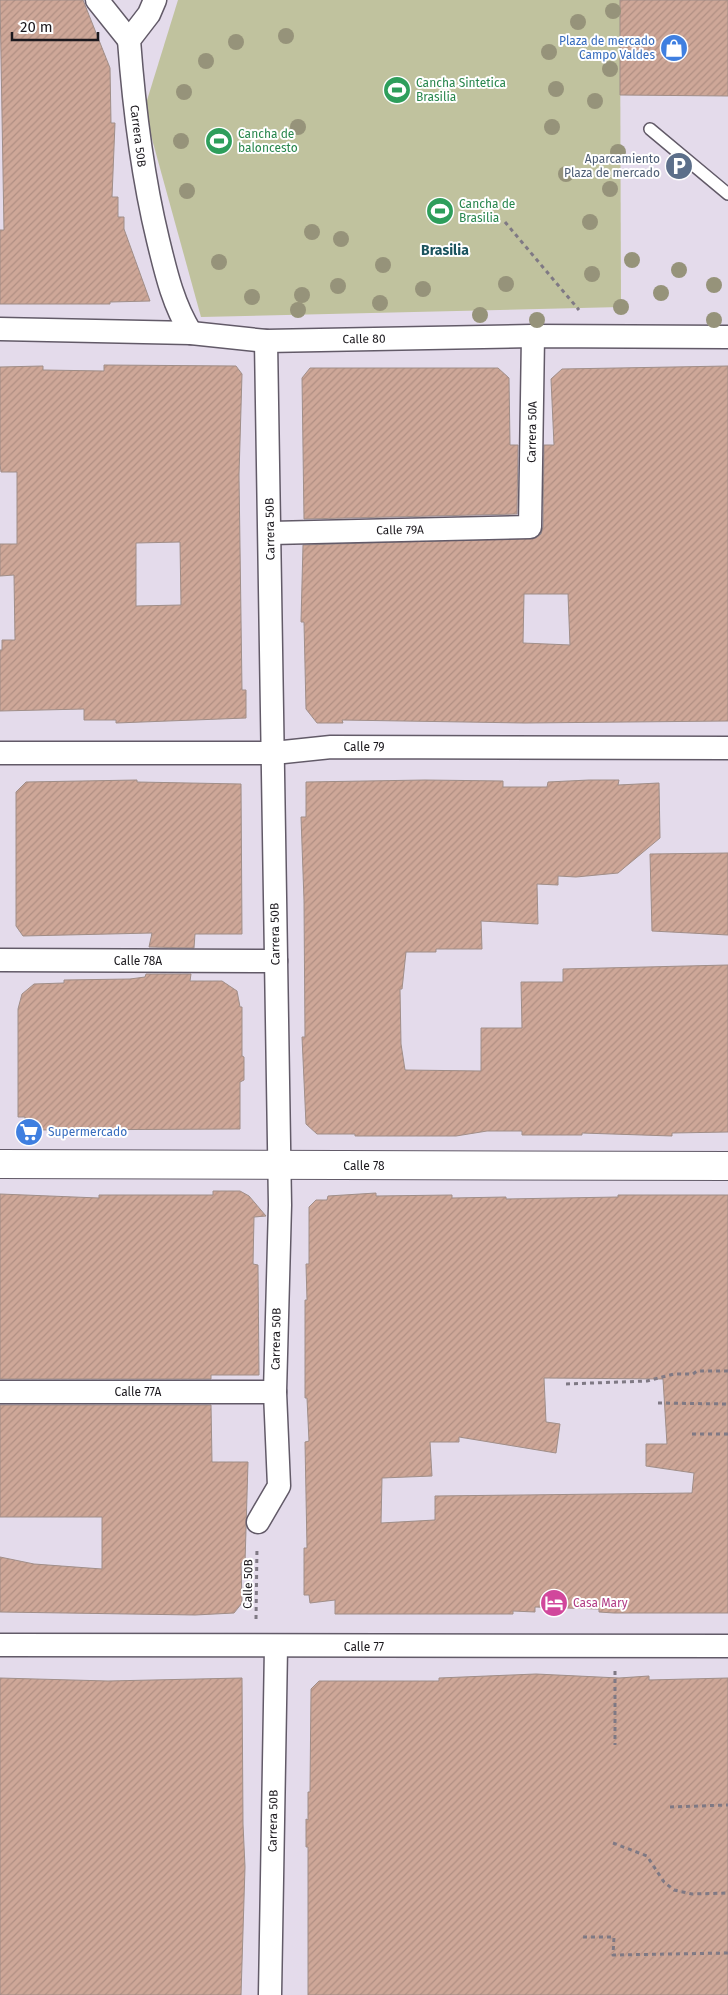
<svg xmlns="http://www.w3.org/2000/svg" width="728" height="1995" viewBox="0 0 728 1995" font-family="'Fira Sans',sans-serif">
	<style>
		.park { fill: #c0c29e }
		.building { fill: url(#building-hatch); stroke: #a08e88; fill-rule: evenodd }
		.lines { fill: none; stroke-linecap: round; stroke-linejoin: round }
		.service-casing { stroke: #625a68; stroke-width: 14 }
		.minor-casing { stroke: #625a68; stroke-width: 25 }
		.tertiary-casing { stroke: #625a68; stroke-width: 30 }
		.path { stroke: #7f7984; stroke-width: 3; stroke-dasharray: 4 4; stroke-linecap: butt }
		.service { stroke: #fff; stroke-width: 11 }
		.minor { stroke: #fff; stroke-width: 22 }
		.tertiary { stroke: #fff; stroke-width: 28 }
		.tree { fill: #96937a }
		.labels { text-anchor: middle; dominant-baseline: central; stroke-width: 4; stroke-linejoin: round; paint-order: stroke }
		.shop-label { font-size: 12px; fill: #366cbe; stroke: #fff; text-anchor: end }
		.leisure-label { font-size: 12px; fill: #27864d; stroke: #fff; text-anchor: start }
		.street-label { font-size: 12px; fill: #1c191e; stroke: #fff }
		.service-label { font-size: 12px; fill: #4e5e75; stroke: #fff; text-anchor: end }
		.hotel-label { font-size: 12px; fill: #b23c85; stroke: #fff; text-anchor: start }
		.neighbourhood-label { font-size: 14px; font-weight: bold; fill: #1a535d; stroke: #fff }
	</style>
	<defs>
		<pattern id="building-hatch" width="6" height="6" patternUnits="userSpaceOnUse" patternTransform="scale(1.25)"><rect width="6" height="6" fill="#cea798"/><path d="M-1 1l2-2M0 6l6-6M5 7l2-2" fill="none" stroke="#b08f83"/></pattern>
	</defs>
	<rect width="100%" height="100%" fill="#e4dbeb"/>
	<polygon class="park" points="178,0 620,0 621,307 201,317 144,110"/>
	<g class="building">
		<polygon points="0,0 83,0 110,68 111,123 115,123 112,197 118,197 118,217 124,217 124,229 150,301 110,302 110,304 0,304 0,230 4,230"/>
		<polygon points="620,0 728,0 728,96 620,95"/>
		<path d="M104 365 236 366 242 374 239 475 242 690H246V718L116 723V720H84V709L0 711V650H2V640H15L14 575 0 576V544H17V472H1L0 464V367L43 366V370L104 371ZM180 542 181 605 136 606V543Z"/>
		<path d="M728 366V721L525 723 342 720 343 723H317L306 709 304 622H301L303 545 536 538 541 534 543 527 544 445H554L551 379 562 369ZM524 594H568L570 645 523 643Z"/>
		<polygon points="310,368 498,368 509,378 510,445 518,445 517,514 304,519 302,378"/>
		<polygon points="137,780 137,782 241,784 242,934 195,934 194,948 149,947 152,933 23,936 16,926 16,792 26,782"/>
		<polygon points="425,780 503,781 503,787 547,787 548,782 589,780 619,780 618,785 659,783 660,838 618,873 576,877 558,876 558,885 537,884 538,924 481,921 482,949 436,949 436,952 406,952 402,989 400,989 401,1044 405,1070 481,1071 481,1028 522,1028 521,982 563,982 563,969 728,965 728,1132 672,1133 672,1136 582,1133 582,1135 522,1135 522,1131 487,1131 456,1136 355,1136 355,1134 317,1134 306,1124 302,1037 305,1037 304,900 301,817 306,817 306,782"/>
		<polygon points="728,853 728,935 652,931 650,854"/>
		<polygon points="146,974 191,974 190,981 222,981 237,991 240,1007 242,1007 242,1056 244,1057 244,1080 240,1082 240,1129 30,1130 30,1125 25,1125 25,1117 18,1117 18,1009 22,994 34,984 64,983 64,980 130,979 145,977"/>
		<polygon points="213,1191 240,1191 249,1196 266,1216 254,1217 253,1264 258,1265 259,1375 211,1375 211,1379 0,1379 0,1194 99,1198 99,1195 213,1195"/>
		<path d="M376 1193V1196L452 1195V1198L506 1197V1199L618 1197V1195H728V1613H614L599 1612V1609L535 1607V1612L513 1611V1614H335V1600L310 1603 309 1595H304V1548H307L305 1442 309 1441 307 1398H305V1300H307L306 1264H309V1207L316 1200H327L328 1196ZM544 1378 663 1379 667 1444H646V1466L694 1473 692 1493 435 1496V1520L381 1523 382 1478 432 1476 430 1442H459V1437L556 1453 560 1424 546 1422Z"/>
		<polygon points="0,1405 211,1405 212,1462 248,1462 245,1563 241,1563 242,1603 234,1613 195,1615 0,1612 0,1557 34,1564 102,1569 102,1517 0,1517"/>
		<polygon points="536,1674 619,1678 649,1676 649,1680 728,1678 728,1995 308,1995 308,1847 306,1847 306,1819 308,1820 308,1792 310,1792 311,1689 319,1681 439,1681 439,1678"/>
		<polygon points="0,1678 108,1681 242,1678 243,1824 245,1867 241,1995 0,1995"/>
	</g>
	<g class="lines">
		<g class="service-casing">
			<polyline id="service" points="650,129 728,194"/>
		</g>
		<g class="minor-casing">
			<g id="minor">
				<polyline points="97,0 129,40"/>
				<path d="M155 0 149 14 129 40C134 108 142 174 158 240 166 273 173 304 191 333"/>
				<polyline points="0,329 191,333 266,341 533,336 728,337"/>
				<polyline points="271,533 530,527 533,336"/>
				<polyline points="0,753 274,753 331,747 728,748"/>
				<polyline points="0,960 276,961"/>
				<polyline points="0,1392 275,1392"/>
				<polyline points="258,1522 279,1486 275,1392 280,1205 266,341"/>
				<polyline points="0,1645 728,1646"/>
				<polyline points="270,1995 276,1647"/>
			</g>
		</g>
		<g class="tertiary-casing">
			<polyline id="tertiary" points="0,1164 728,1166"/>
		</g>
		<g class="path">
			<polyline points="505,222 579,310"/>
			<polyline points="566,1384 647,1381 674,1374 693,1374 697,1371 728,1371"/>
			<polyline points="658,1403 728,1404"/>
			<polyline points="692,1434 728,1434"/>
			<polyline points="256,1619 257,1547"/>
			<polyline points="615,1671 615,1745"/>
			<polyline points="670,1807 728,1805"/>
			<polyline points="613,1843 647,1856 664,1882 674,1890 692,1894 728,1893"/>
			<polyline points="583,1937 614,1937 613,1955 728,1953"/>
		</g>
		<use href="#service" class="service"/>
		<use href="#minor" class="minor"/>
		<use href="#tertiary" class="tertiary"/>
	</g>
	<g class="tree">
		<circle cx="613" cy="11" r="8"/>
		<circle cx="578" cy="22" r="8"/>
		<circle cx="286" cy="36" r="8"/>
		<circle cx="236" cy="42" r="8"/>
		<circle cx="549" cy="52" r="8"/>
		<circle cx="206" cy="61" r="8"/>
		<circle cx="610" cy="69" r="8"/>
		<circle cx="556" cy="89" r="8"/>
		<circle cx="184" cy="92" r="8"/>
		<circle cx="595" cy="101" r="8"/>
		<circle cx="298" cy="127" r="8"/>
		<circle cx="552" cy="127" r="8"/>
		<circle cx="181" cy="141" r="8"/>
		<circle cx="618" cy="152" r="8"/>
		<circle cx="566" cy="174" r="8"/>
		<circle cx="610" cy="189" r="8"/>
		<circle cx="187" cy="191" r="8"/>
		<circle cx="590" cy="222" r="8"/>
		<circle cx="312" cy="232" r="8"/>
		<circle cx="341" cy="239" r="8"/>
		<circle cx="632" cy="260" r="8"/>
		<circle cx="219" cy="262" r="8"/>
		<circle cx="383" cy="265" r="8"/>
		<circle cx="679" cy="270" r="8"/>
		<circle cx="592" cy="274" r="8"/>
		<circle cx="506" cy="284" r="8"/>
		<circle cx="714" cy="285" r="8"/>
		<circle cx="338" cy="286" r="8"/>
		<circle cx="423" cy="289" r="8"/>
		<circle cx="661" cy="293" r="8"/>
		<circle cx="302" cy="295" r="8"/>
		<circle cx="252" cy="297" r="8"/>
		<circle cx="380" cy="303" r="8"/>
		<circle cx="621" cy="307" r="8"/>
		<circle cx="298" cy="310" r="8"/>
		<circle cx="480" cy="315" r="8"/>
		<circle cx="537" cy="320" r="8"/>
		<circle cx="714" cy="320" r="8"/>
	</g>
	<defs>
		<g id="shop-disc" transform="scale(1.4375)"><circle r="9.5" fill="#3f7fe0" stroke="#fff"/><path d="M-5-2.5h2.3a2.7 3.5 0 0 1 5.4 0H5L5.5 6h-11ZM-1.5-2.5h3a1.5 2.3 0 0 0-3 0Z" fill="#fff"/></g>
		<g id="stadium-disc" transform="scale(1.4375)"><circle r="9.5" fill="#2e9e5b" stroke="#fff"/><path d="M0-5a6.5 5 0 1 0 0 10a6.5 5 0 1 0 0-10ZM-3.5-1.8h7v3.6h-7Z" fill="#fff"/></g>
		<g id="parking-disc" transform="scale(1.4375)"><circle r="9.5" fill="#5c6f8a" stroke="#fff"/><path d="M-3.5-5.5H1a3.5 3.5 0 0 1 0 7H-1V5.5H-3.5ZM-1-3.4V-.6H.8a1.4 1.4 0 0 0 0-2.8Z" fill="#fff"/></g>
		<g id="supermarket-disc" transform="scale(1.4375)"><circle r="9.5" fill="#3f7fe0" stroke="#fff"/><path d="M-6-5.5h2.5l.6 2H6L4.5 2H-2.5L-4.4-4H-6ZM-1.5 3.2a1.3 1.3 0 1 0 .1 0ZM3 3.2a1.3 1.3 0 1 0 .1 0Z" fill="#fff"/></g>
		<g id="hotel-disc" transform="scale(1.4375)"><circle r="9.5" fill="#d1479c" stroke="#fff"/><path d="M-6-4.5h1.5V1H6V5H4.5V3h-9V5H-6ZM-4 0a1.8 1.8 0 1 1 3.6 0ZM.5 0V-2.5h3Q6-2.5 6 0Z" fill="#fff"/></g>
	</defs>
	<g fill-rule="evenodd">
		<use href="#shop-disc" x="674" y="48"/>
		<use href="#stadium-disc" x="397" y="90"/>
		<use href="#stadium-disc" x="219" y="141"/>
		<use href="#parking-disc" x="679" y="166"/>
		<use href="#stadium-disc" x="440" y="211"/>
		<use href="#supermarket-disc" x="29" y="1132"/>
		<use href="#hotel-disc" x="554" y="1603"/>
	</g>
	<g class="labels">
		<g class="shop-label">
			<text x="655" y="41">Plaza de mercado<tspan x="655" dy="14">Campo Valdes</tspan></text>
			<text x="48" y="1132" text-anchor="start">Supermercado</text>
		</g>
		<g class="leisure-label">
			<text x="416" y="83">Cancha Sintetica<tspan x="416" dy="14">Brasilia</tspan></text>
			<text x="238" y="134">Cancha de<tspan x="238" dy="14">baloncesto</tspan></text>
			<text x="459" y="204">Cancha de<tspan x="459" dy="14">Brasilia</tspan></text>
		</g>
		<g class="street-label">
			<text transform="translate(138 136) rotate(83)">Carrera 50B</text>
			<text transform="translate(364 339) rotate(-1)">Calle 80</text>
			<text transform="translate(532 432) rotate(-89)">Carrera 50A</text>
			<text transform="translate(270 529) rotate(-91)">Carrera 50B</text>
			<text transform="translate(400 530) rotate(-1)">Calle 79A</text>
			<text x="364" y="747">Calle 79</text>
			<text transform="translate(275 934) rotate(-91)">Carrera 50B</text>
			<text x="138" y="961">Calle 78A</text>
			<text x="364" y="1166">Calle 78</text>
			<text transform="translate(276 1339) rotate(-89)">Carrera 50B</text>
			<text x="138" y="1392">Calle 77A</text>
			<text transform="translate(248 1584) rotate(-89)">Calle 50B</text>
			<text x="364" y="1647">Calle 77</text>
			<text transform="translate(273 1821) rotate(-89)">Carrera 50B</text>
		</g>
		<g class="service-label">
			<text x="660" y="159">Aparcamiento<tspan x="660" dy="14">Plaza de mercado</tspan></text>
		</g>
		<g class="hotel-label">
			<text x="573" y="1603">Casa Mary</text>
		</g>
		<g class="neighbourhood-label">
			<text x="445" y="250">Brasilia</text>
		</g>
	</g>
	<path d="M12 32v8h86v-8" fill="none" stroke="#1c191e" stroke-width="2.5"/>
	<text x="20" y="32" font-size="15" fill="#1c191e" stroke="#ffffff" stroke-width="4" paint-order="stroke">20 m</text>
</svg>
